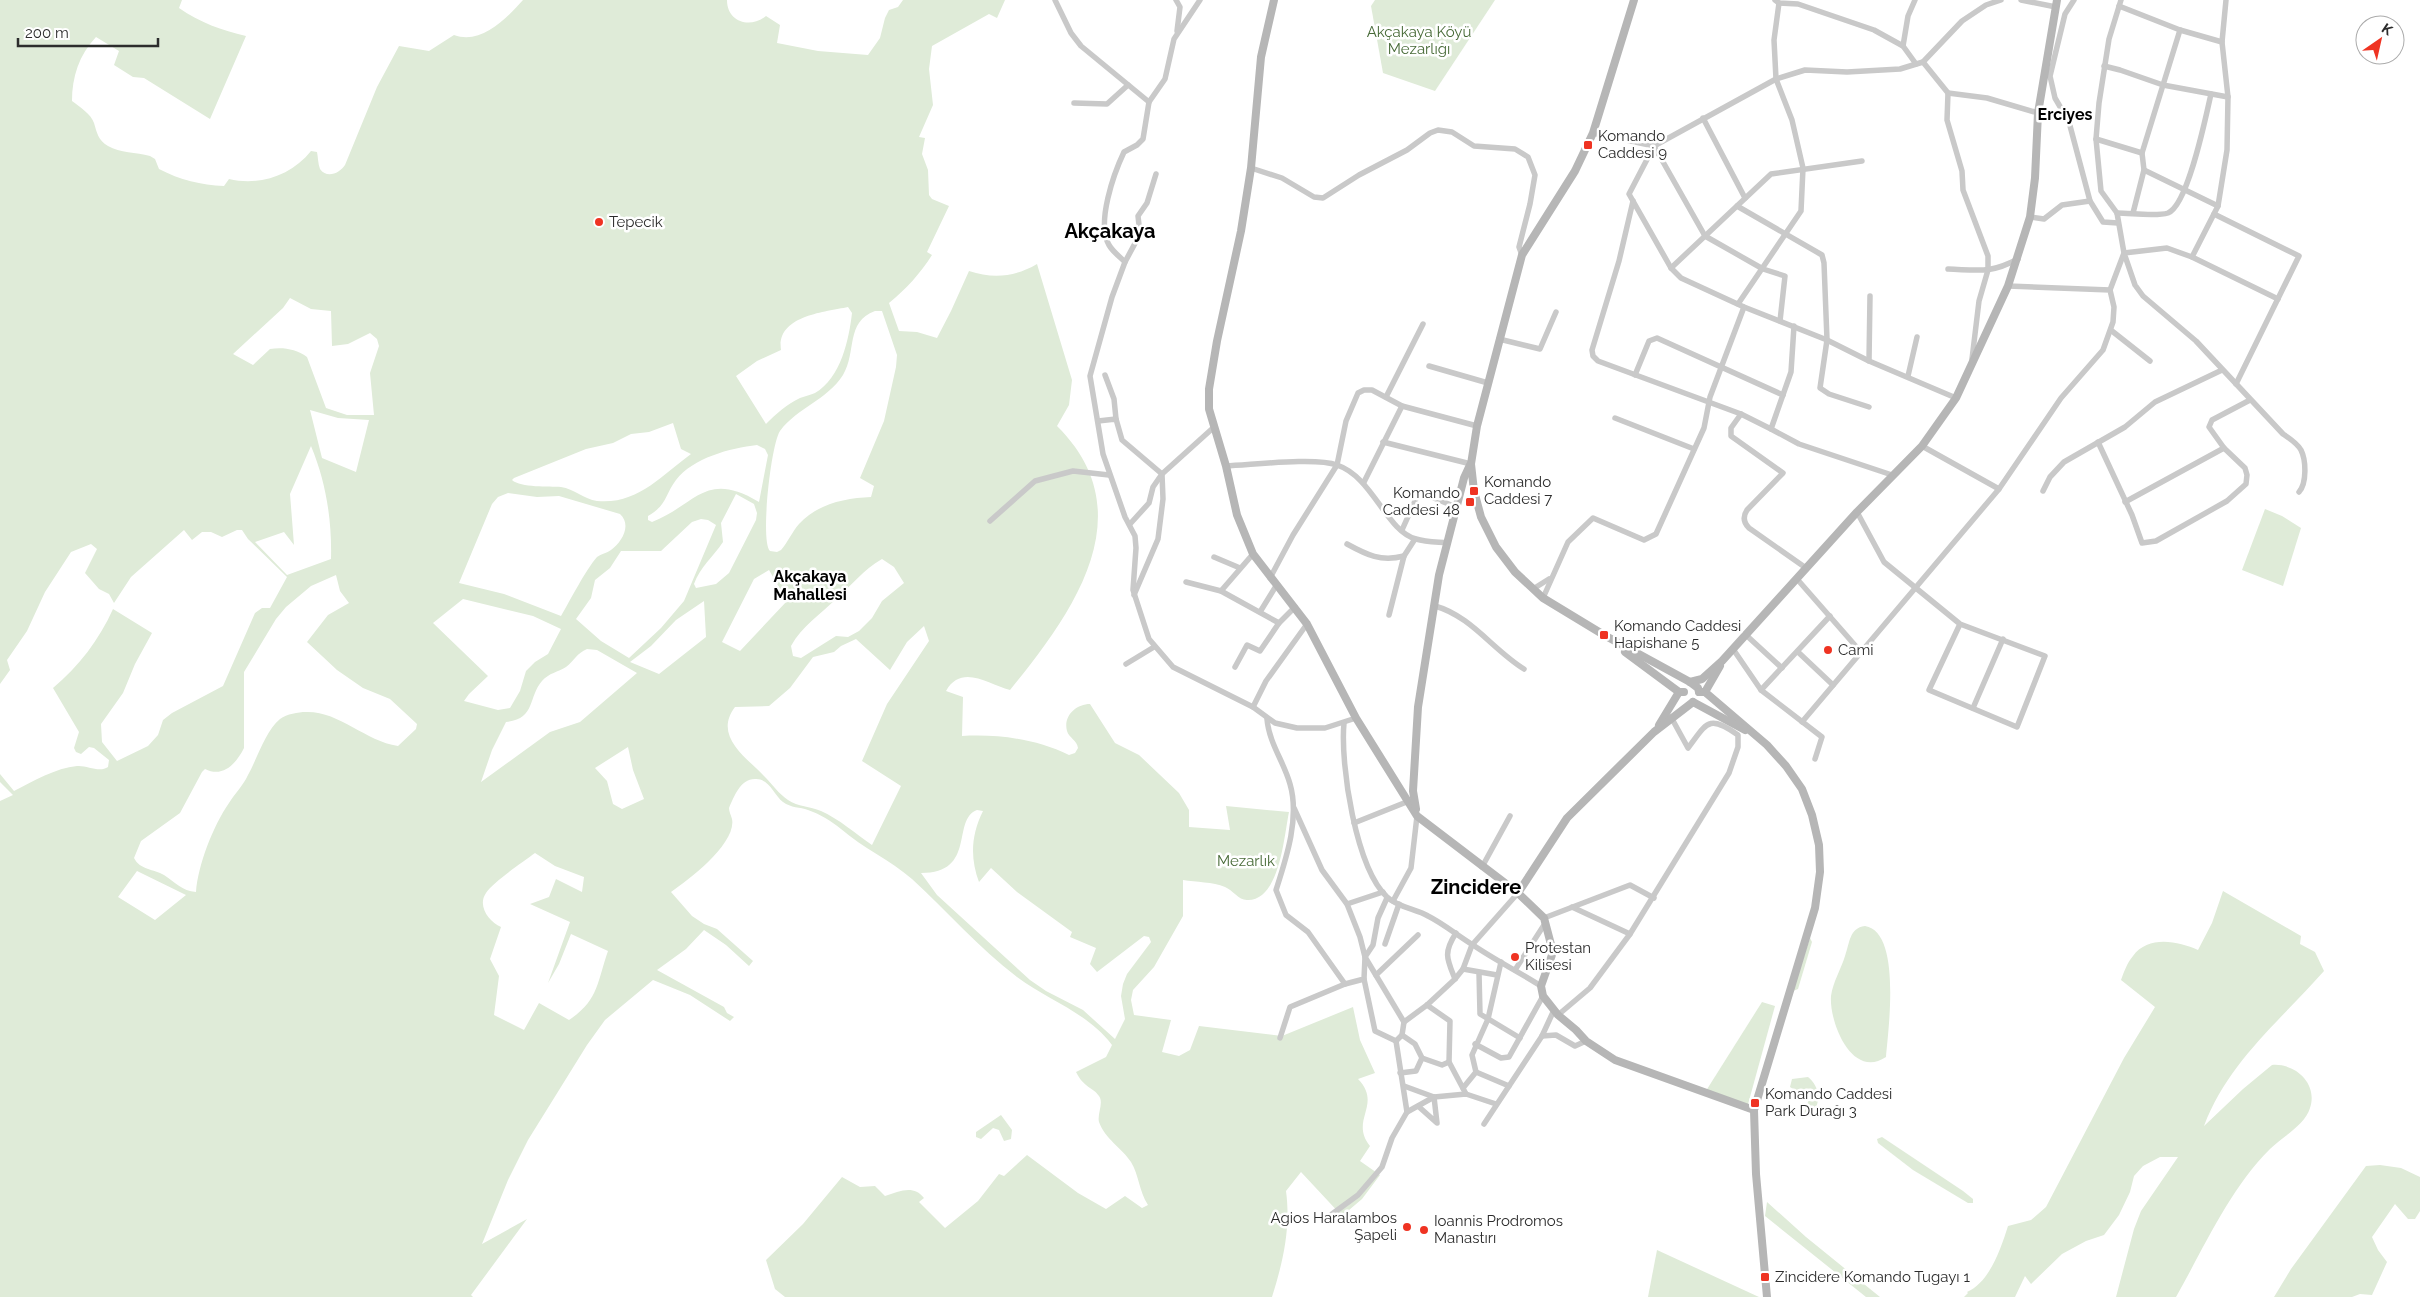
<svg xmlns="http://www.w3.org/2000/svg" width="2420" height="1297" viewBox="0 0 2420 1297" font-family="Raleway,sans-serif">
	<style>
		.green { fill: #dfebd8; fill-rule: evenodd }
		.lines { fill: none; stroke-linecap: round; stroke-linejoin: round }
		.street { stroke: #c9c9c9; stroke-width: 5.5 }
		.secondary { stroke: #b6b6b6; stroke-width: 8 }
		.poi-dot { fill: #ef3322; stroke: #fff; stroke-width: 2 }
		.labels { text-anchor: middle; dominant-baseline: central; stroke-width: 5; stroke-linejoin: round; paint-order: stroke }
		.park-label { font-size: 15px; fill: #476a37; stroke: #fff }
		.poi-label { font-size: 15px; fill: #2c2c2c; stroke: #fff; text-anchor: start }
		.neighbourhood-label { font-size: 16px; font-weight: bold; fill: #000; stroke: #fff }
		.district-label { font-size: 20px; font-weight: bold; fill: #000; stroke: #fff }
	</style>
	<rect width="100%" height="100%" fill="#fff"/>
	<g class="green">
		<path d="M0 0H182L179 8C200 23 222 30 246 36L210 119 144 78 133 77 114 65 119 51 96 37C79 55 72 77 72 101 80 107 91 114 94 123 97 133 98 140 108 146 120 153 136 152 150 156L155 159 159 169C180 180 201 185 224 186L229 179C259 186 291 176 311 151L317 152C318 157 318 164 320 169 327 179 340 173 345 165L377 87 399 46 429 51 454 35C481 45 506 19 523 0H727C727 22 750 29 766 16L780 25 777 43 818 51 868 55 880 38 885 18 889 10 898 7 903 0H1005L997 18 989 14 932 46 929 69 933 105 919 137 925 138 922 154 928 170 929 195 932 199 949 206 927 252 932 255C920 274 906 289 889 303L899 331 917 332 937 338 951 311 969 271C993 279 1015 277 1037 264L1072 380 1069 405 1057 426C1146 514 1071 615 1010 690 989 685 962 663 946 691L963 697 962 736C999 734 1036 739 1069 755L1075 753 1078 748C1077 740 1069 738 1067 731 1063 716 1076 704 1090 704L1115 743 1139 755 1179 793 1189 810V827L1230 830 1226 806 1289 812C1284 836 1280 900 1248 900 1239 901 1233 890 1225 887 1213 882 1196 882 1183 880V916L1154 967 1133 990 1131 1000 1134 1015 1171 1020 1162 1052 1179 1056 1190 1050 1199 1026 1282 1036 1353 1007 1360 1040 1375 1073 1358 1079C1383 1105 1349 1120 1370 1146L1360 1161 1380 1175 1362 1199 1342 1216 1301 1172 1286 1191C1291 1228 1283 1262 1272 1297H785L775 1289 766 1260 803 1224 842 1177 860 1187 875 1186 885 1196C899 1192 913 1184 924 1198L919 1202 945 1228 978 1201 999 1174 1004 1176 1027 1155 1078 1193 1106 1209 1125 1196 1142 1208 1148 1205C1139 1191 1139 1175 1131 1162 1122 1148 1105 1139 1099 1122 1097 1114 1104 1103 1099 1096 1093 1087 1084 1088 1076 1072L1106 1057 1112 1045C1087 1012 1049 1001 1017 977 979 948 947 911 912 879 890 860 863 848 841 829 831 821 820 814 808 810 800 807 791 808 783 802 774 795 769 778 755 779 740 779 734 797 729 808 729 812 731 815 732 819 737 843 689 880 671 892L692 916 704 924 717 929 753 961 749 966 726 945 704 930 686 949 657 970 724 1007 727 1013 734 1017 730 1021 690 995 653 980 605 1020 587 1045 528 1140 508 1180 482 1244 527 1219 471 1295 473 1297H0V801L13 795 0 782V774L14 791C33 781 56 768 77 766 87 765 99 773 108 767L109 760 94 748 89 747 81 754 76 752 74 748 79 732 53 688C79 666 99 640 113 609L152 633 135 664 123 693 101 724 102 742 117 761 148 746 158 735 163 720 172 713 223 686 255 613 262 608H270L287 577 248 539 242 530H237L222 537 211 532H202L192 540 184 530 131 577 114 603 109 594 99 589 85 573 97 549 91 544 71 552 45 592 27 631 7 660 10 670 0 684ZM290 298 311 309 331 311 332 346 348 344 370 333 377 339 379 346 370 373 374 415H347L326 408 307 357C296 349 283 347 270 349L253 365 233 354 283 308ZM848 307 852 313C849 339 841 378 815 393 811 395 805 396 800 398 787 404 776 414 766 424L736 376 757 361 781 350C776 316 824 312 848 307ZM875 311H882L897 355 896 367 884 421 860 478 874 486 871 497C845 498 817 504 799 524 792 532 788 542 781 550L777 552 770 551C760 541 771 444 780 431 797 408 827 400 843 375 857 352 845 322 875 311ZM310 410 338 418 369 420 356 472 322 458ZM673 423 681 449 691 454C661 476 637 505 597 501 584 499 574 489 561 487 549 486 521 488 512 480L514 478 586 449 613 443 631 434 649 432ZM757 445 765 449 768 455 759 502C705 470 697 504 652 522L648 520V516C668 504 664 496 676 480 693 458 730 448 757 445ZM311 446C326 482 332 520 331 559L287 575 255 542 284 532 294 545 290 494ZM508 493 537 497 559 496 620 514C632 525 622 542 611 550 607 553 601 554 597 557 585 571 571 599 561 616L504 594 459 583 492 504 498 497ZM736 494 754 504 757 513 756 520 729 573 716 584 696 588 694 584C700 567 713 557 723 542L721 523ZM701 519 708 520 716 525 684 601 661 628 629 658 601 641 576 619 591 598 595 580 610 568 621 551H661L692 522ZM882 559 894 567 904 583 882 601 872 618 859 631 848 637 836 636 801 658 793 656 791 646C802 626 821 614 837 598 853 584 863 570 882 559ZM769 570 787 601 740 651 722 642 754 579ZM336 575 340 591 349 603 328 615 307 642 337 670 363 688 390 699 417 724 416 729 398 746C365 741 339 711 306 712 298 712 287 714 280 719 266 730 257 759 248 775 243 786 235 793 229 803 213 826 198 865 196 892 182 891 175 882 164 875 154 869 140 870 134 858L141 841 180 813 202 772 205 769C223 778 236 764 244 748V672L276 619 286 607 311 586ZM463 599 533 616 561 629 548 654 535 662 526 671 520 691 510 708 498 710 464 701 469 694 488 676 433 623ZM704 601 706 637 659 674 630 662 651 646 676 620ZM924 626 929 641 887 704 862 761 901 786 872 845C856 834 839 819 821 811 810 806 798 807 788 800 779 794 772 784 764 776 746 757 713 736 735 707L769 706 790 688 813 657 834 652 841 646 856 639 890 670 907 642ZM587 649 597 650 637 673 580 722 550 732 481 782 492 750 506 722C536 719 528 697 542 681 549 673 558 672 566 667 574 661 577 653 587 649ZM628 747 633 770 644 799 622 809 613 804 607 781 595 768ZM977 810 983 811C971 835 970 858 979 882L991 868 1017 892 1072 932 1070 937 1096 948 1090 964 1097 972 1144 936 1149 937 1151 942 1127 974 1123 984 1121 996 1125 1019 1115 1039 1083 1010 1046 991 1030 980 937 895 921 873C977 873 951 820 977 810ZM535 853 555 866 584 877 582 892 556 879 549 897 530 904 570 922 548 983 559 964 571 934 608 951C597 982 599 1000 569 1020L539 1003 524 1030 494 1015 499 976 490 959 501 927C489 922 477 906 486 893 493 882 523 862 535 853ZM137 871 186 895 155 920 118 897Z"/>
		<polygon points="1375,0 1495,0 1435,91 1383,73 1371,6"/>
		<polygon points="2265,509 2282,516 2301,528 2283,586 2242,570"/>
		<path d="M2223 891 2301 936 2300 944 2315 952 2324 971C2280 1021 2228 1062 2204 1126L2243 1089 2272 1065C2296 1063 2318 1084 2310 1108 2305 1125 2282 1137 2270 1149 2229 1190 2205 1246 2176 1297H2116L2134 1229 2141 1211 2178 1157H2160L2143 1166 2134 1176 2130 1192 2119 1215 2104 1235 2086 1241 2062 1254 2031 1284 2025 1276 2015 1297H1964L1968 1293 1967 1292C1990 1282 2001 1248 2008 1226L2031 1220 2046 1207 2124 1058 2155 1007 2121 980C2124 972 2127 963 2133 956 2148 935 2178 941 2198 950L2212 923Z"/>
		<path d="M1865 926C1902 932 1888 1031 1886 1057 1852 1080 1829 1022 1831 996 1833 982 1841 969 1845 956 1850 943 1849 928 1865 926Z"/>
		<polygon points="1810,938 1812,942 1798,989 1793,991"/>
		<polygon points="1762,1002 1775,1006 1747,1108 1704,1094"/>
		<path d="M1808 1077C1821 1088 1821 1103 1811 1116L1802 1119 1809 1099 1790 1087 1792 1079Z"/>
		<polygon points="1001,1115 1012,1130 1011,1139 1004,1141 999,1130 993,1128 981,1139 976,1137 976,1132"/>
		<polygon points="1882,1137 1963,1191 1973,1199 1973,1203 1968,1203 1913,1170 1878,1143 1877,1139"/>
		<polygon points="2380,1165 2401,1168 2420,1177 2420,1211 2415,1219 2408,1219 2395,1204 2372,1237 2378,1250 2387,1262 2372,1295 2360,1294 2352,1297 2274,1297 2291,1269 2366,1166"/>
		<polygon points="1767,1202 1806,1237 1880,1297 1866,1297 1765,1216"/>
		<polygon points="1657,1250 1759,1297 1648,1297"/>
	</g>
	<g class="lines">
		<g class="street">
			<polyline points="1055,0 1071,33 1081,46 1149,102"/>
			<polyline points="1176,0 1180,7 1177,31"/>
			<path d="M1200 0 1174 39 1165 79 1149 102 1143 139 1137 145 1124 152C1114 173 1096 223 1109 245 1113 252 1120 257 1125 262L1112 297 1090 376 1103 454 1125 517 1135 536 1136 548 1133 590 1149 639 1173 667 1253 707 1275 723 1297 728H1325L1356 718"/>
			<polyline points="1775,0 1779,3 1798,4 1874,30 1903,46 1916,64"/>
			<polyline points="2021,0 2056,7"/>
			<polyline points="2074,0 2065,14 2050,76 2055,98 2069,122 2090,201 2103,222 2118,223"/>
			<path d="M2226 0 2222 42 2228 97 2227 150 2218 206 2192 257 2167 248 2124 253 2135 285 2143 296 2196 341 2283 434C2289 438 2297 443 2301 450 2306 460 2307 483 2299 492"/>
			<polyline points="2119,6 2180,30 2222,42"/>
			<polyline points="1903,46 1908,16 1915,0"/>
			<polyline points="1923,62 1948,93 1947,120 1962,171 1963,190 1988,256 1988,270 1979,301 1972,359"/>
			<polyline points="2104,66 2120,70 2163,85 2228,97"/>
			<polyline points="1948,93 1987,98 2038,113"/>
			<polyline points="1074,103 1107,104 1128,85"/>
			<polyline points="1703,118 1745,198"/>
			<polyline points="1593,133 1654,146 1776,79 1805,70 1847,72 1900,69 1923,62 1962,21 1986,5 2001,0"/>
			<polyline points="2096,139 2142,153"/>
			<polyline points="1654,146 1629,194 1671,268 1681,278 1744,307 1827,340 1869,361 1956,398"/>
			<polyline points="1654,146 1705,236 1763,269 1785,276 1780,321"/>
			<polyline points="1251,168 1282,178 1314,197 1323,198 1359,175 1407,150 1430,133 1438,130 1452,132 1474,146 1515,149 1528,157 1535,175 1530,204 1519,247 1522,255"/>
			<polyline points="2144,170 2218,206"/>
			<polyline points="1633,201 1619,261 1592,350 1593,356 1598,361 1741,414 1771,429 1791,372 1794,326"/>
			<polyline points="1737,206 1822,255 1824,263 1827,340 1820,388 1829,394 1869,407"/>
			<path d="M2117 213C2131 213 2156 217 2168 213 2188 205 2206 116 2211 94"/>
			<polyline points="2133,213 2144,170 2142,153 2180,30"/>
			<polyline points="2214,214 2299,256 2236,384"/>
			<polyline points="2030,217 2044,219 2062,205 2090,201"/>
			<polyline points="2192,257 2278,299"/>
			<polyline points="1125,262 1140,234 1138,216 1147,203 1156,174"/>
			<polyline points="1671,268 1771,174 1862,161"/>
			<path d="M1948 269C1978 270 1990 274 2018 259"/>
			<polyline points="2110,290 2124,253 2117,213 2101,191 2096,139 2099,103 2109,39 2121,0"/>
			<polyline points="1738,304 1801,211 1803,168 1792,120 1776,79 1774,40 1779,3"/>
			<polyline points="2112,331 2150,361"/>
			<polyline points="1499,339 1540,349 1556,312"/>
			<polyline points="1869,361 1870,296"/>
			<polyline points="1429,366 1488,383"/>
			<polyline points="1105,375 1114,399 1116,419"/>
			<polyline points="1635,375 1649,341 1657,338 1783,395"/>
			<polyline points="1908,376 1917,337"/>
			<polyline points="1386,397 1423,324"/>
			<path d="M1741 414 1731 428V436L1783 473 1747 510C1743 516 1743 522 1749 528L1806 568"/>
			<polyline points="1615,418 1694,449"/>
			<polyline points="1098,421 1116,419 1122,440 1162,474 1163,499 1158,539 1134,595"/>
			<polyline points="1771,429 1799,444 1892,475"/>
			<polyline points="1383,442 1471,464"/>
			<polyline points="2098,442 2132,515 2142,543 2156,541 2227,501 2246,484 2247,475 2245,468 2224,448 2209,427 2212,420 2250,400"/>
			<polyline points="1922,446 1999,489"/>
			<path d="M1226 466C1252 465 1315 457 1337 465 1373 477 1386 531 1416 539 1426 542 1437 542 1447 543"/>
			<polyline points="1364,482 1402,406"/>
			<polyline points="2043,491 2050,477 2064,462 2125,427 2155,402 2222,370"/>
			<polyline points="2125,502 2224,448"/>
			<polyline points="1857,512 1884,562 1960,624 2045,656 2017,727 1929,690 1960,624"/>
			<polyline points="990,521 1035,481 1073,471 1109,475"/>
			<polyline points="1130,524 1149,503 1153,487 1162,474 1213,428"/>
			<polyline points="1402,530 1419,492 1456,507"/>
			<path d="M1347 544C1367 555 1381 562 1404 556"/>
			<polyline points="1214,557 1240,568"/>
			<polyline points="1270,578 1293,535 1337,465 1346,421 1358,393 1364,390 1372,390 1402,406 1477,426"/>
			<polyline points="1797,579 1860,651"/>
			<polyline points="1186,582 1221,591 1279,623"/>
			<polyline points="1533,589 1549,579"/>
			<polyline points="1221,591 1253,554"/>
			<polyline points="1543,598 1568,542 1593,518 1644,540 1656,534 1704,428 1710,397 1744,307"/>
			<path d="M1435 606C1471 616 1493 650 1524 669"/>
			<polyline points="1260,612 1276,586"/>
			<polyline points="1389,615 1404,556 1415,539"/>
			<polyline points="1746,635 1782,668"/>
			<polyline points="1733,649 1761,690 1822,737 1815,759"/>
			<polyline points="1798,652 1833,685"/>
			<polyline points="1126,664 1154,647"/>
			<polyline points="1235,667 1247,645 1260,651 1279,623 1295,607"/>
			<polyline points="1761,690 1830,616"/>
			<polyline points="1253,707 1266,681 1307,624"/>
			<polyline points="1973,708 2003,639"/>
			<path d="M1267 719C1269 743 1284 762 1290 784 1300 818 1286 859 1276 890L1286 915 1308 932 1345 984"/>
			<polyline points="1802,722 1999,489 2061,398 2103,350 2113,322 2114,307 2110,290 2008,286"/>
			<path d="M1344 723C1340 765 1356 868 1387 897 1397 907 1416 909 1428 916 1444 924 1458 936 1473 945 1495 960 1519 972 1541 986"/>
			<polyline points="1294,808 1322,870 1347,904 1360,937 1365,957 1404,1022 1402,1035 1396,1041 1407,1112 1392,1138 1382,1167 1358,1195 1332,1214"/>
			<polyline points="1354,823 1409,801"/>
			<polyline points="1482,867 1510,816"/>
			<polyline points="1393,901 1411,868 1417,816"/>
			<polyline points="1347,904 1383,892"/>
			<polyline points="1572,907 1630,934"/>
			<polyline points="1544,918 1630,885 1654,898"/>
			<polyline points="1385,944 1399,904"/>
			<polyline points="1463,969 1497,975"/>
			<polyline points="1515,970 1544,925"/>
			<polyline points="1479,973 1480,1014 1520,1038"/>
			<polyline points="1376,975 1418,935"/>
			<polyline points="1364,979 1375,1031 1396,1041"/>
			<path d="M1455 979C1447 959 1443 953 1456 933"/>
			<polyline points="1427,1005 1450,1021 1449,1062 1466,1094"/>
			<path d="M1558 1015 1590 988 1630 934 1729 773 1738 747V735C1708 714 1707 723 1688 748L1671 717"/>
			<polyline points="1404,1022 1427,1005 1455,979 1463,969 1472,945 1518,893"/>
			<polyline points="1402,1035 1415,1044 1422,1058 1442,1065 1449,1062"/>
			<polyline points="1542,1036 1556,1035 1575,1046 1586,1041"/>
			<polyline points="1280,1038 1290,1007 1345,984 1364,979 1365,957 1373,945 1378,918 1387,898"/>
			<polyline points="1475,1044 1501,1058 1509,1057 1543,996"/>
			<polyline points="1476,1072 1509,1086"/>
			<polyline points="1400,1073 1416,1071 1422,1058"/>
			<polyline points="1404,1086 1434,1097 1466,1094 1496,1104"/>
			<polyline points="1463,1088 1476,1072 1472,1055 1488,1019 1501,962"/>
			<polyline points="1407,1112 1434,1097 1437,1123 1418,1106"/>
			<polyline points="1484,1124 1542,1036 1554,1010"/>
		</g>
		<g class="secondary">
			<polyline points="1274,0 1261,57 1251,168 1241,231 1217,341 1209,389 1209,409 1226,466 1237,515 1253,554 1307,624 1356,718 1417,816 1518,893 1544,918 1553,952 1541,986 1543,996 1558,1015 1576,1030 1586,1041 1615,1060 1754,1110"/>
			<polyline points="1634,0 1593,133 1575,171 1522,255 1477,426 1471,464 1474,491 1481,517 1496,547 1515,572 1543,598 1604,635 1690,682 1698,688 1699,692"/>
			<polyline points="1625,652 1679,692 1684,692"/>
			<polyline points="1690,682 1702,679 1722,661 1857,512 1922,446 1956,398 2008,286 2030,217 2035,178 2038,113 2057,0"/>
			<polyline points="1699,692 1705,692 1767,745 1786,766 1802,789 1812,815 1819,845 1820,872 1815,908 1754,1110 1756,1174 1767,1297"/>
			<polyline points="1705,692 1720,666"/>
			<polyline points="1693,702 1745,730"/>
			<polyline points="1659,725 1679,692"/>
			<polyline points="1416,809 1413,791 1418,707 1439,575 1464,478 1470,465"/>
			<polyline points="1518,893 1567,818 1654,732 1693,702"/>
		</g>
	</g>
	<g class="poi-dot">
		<rect x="1583" y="140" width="10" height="10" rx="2.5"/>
		<circle cx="599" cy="222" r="5"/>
		<rect x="1469" y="486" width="10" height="10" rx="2.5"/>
		<rect x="1465" y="497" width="10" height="10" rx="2.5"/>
		<rect x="1599" y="630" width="10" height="10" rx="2.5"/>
		<circle cx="1828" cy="650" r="5"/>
		<circle cx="1515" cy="957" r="5"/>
		<rect x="1750" y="1098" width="10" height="10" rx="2.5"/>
		<circle cx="1407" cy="1227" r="5"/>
		<circle cx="1424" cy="1230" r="5"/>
		<rect x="1760" y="1272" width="10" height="10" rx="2.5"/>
	</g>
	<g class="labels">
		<g class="park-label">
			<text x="1419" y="32">Akçakaya Köyü<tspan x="1419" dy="17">Mezarlığı</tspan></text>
			<text x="1246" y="861">Mezarlık</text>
		</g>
		<g class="poi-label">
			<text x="1598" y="136">Komando<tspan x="1598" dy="17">Caddesi 9</tspan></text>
			<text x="609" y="222">Tepecik</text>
			<text x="1484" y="482">Komando<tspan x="1484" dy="17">Caddesi 7</tspan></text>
			<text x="1460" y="493" text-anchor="end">Komando<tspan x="1460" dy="17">Caddesi 48</tspan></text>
			<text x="1614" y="626">Komando Caddesi<tspan x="1614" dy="17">Hapishane 5</tspan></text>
			<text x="1838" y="650">Cami</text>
			<text x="1525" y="948">Protestan<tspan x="1525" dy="17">Kilisesi</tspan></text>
			<text x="1765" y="1094">Komando Caddesi<tspan x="1765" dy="17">Park Durağı 3</tspan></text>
			<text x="1397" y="1218" text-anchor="end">Agios Haralambos<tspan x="1397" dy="17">Şapeli</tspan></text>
			<text x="1434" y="1221">Ioannis Prodromos<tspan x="1434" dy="17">Manastırı</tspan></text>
			<text x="1775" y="1277">Zincidere Komando Tugayı 1</text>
		</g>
		<g class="neighbourhood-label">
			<text x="2065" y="114">Erciyes</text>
			<text x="810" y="576">Akçakaya<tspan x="810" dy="18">Mahallesi</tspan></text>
		</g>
		<g class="district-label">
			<text x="1110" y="231">Akçakaya</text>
			<text x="1476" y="887">Zincidere</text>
		</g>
	</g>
	<g transform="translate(2380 40) rotate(34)"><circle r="24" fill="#ffffff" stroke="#ababab"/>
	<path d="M0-4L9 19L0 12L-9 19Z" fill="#ef3322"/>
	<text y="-8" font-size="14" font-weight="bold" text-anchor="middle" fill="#2c2c2c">K</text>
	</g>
	<path d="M18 38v8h140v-8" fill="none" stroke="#2c2c2c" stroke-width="2.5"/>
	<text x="25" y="38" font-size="15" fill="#2c2c2c" stroke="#ffffff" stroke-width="4" paint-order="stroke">200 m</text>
</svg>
